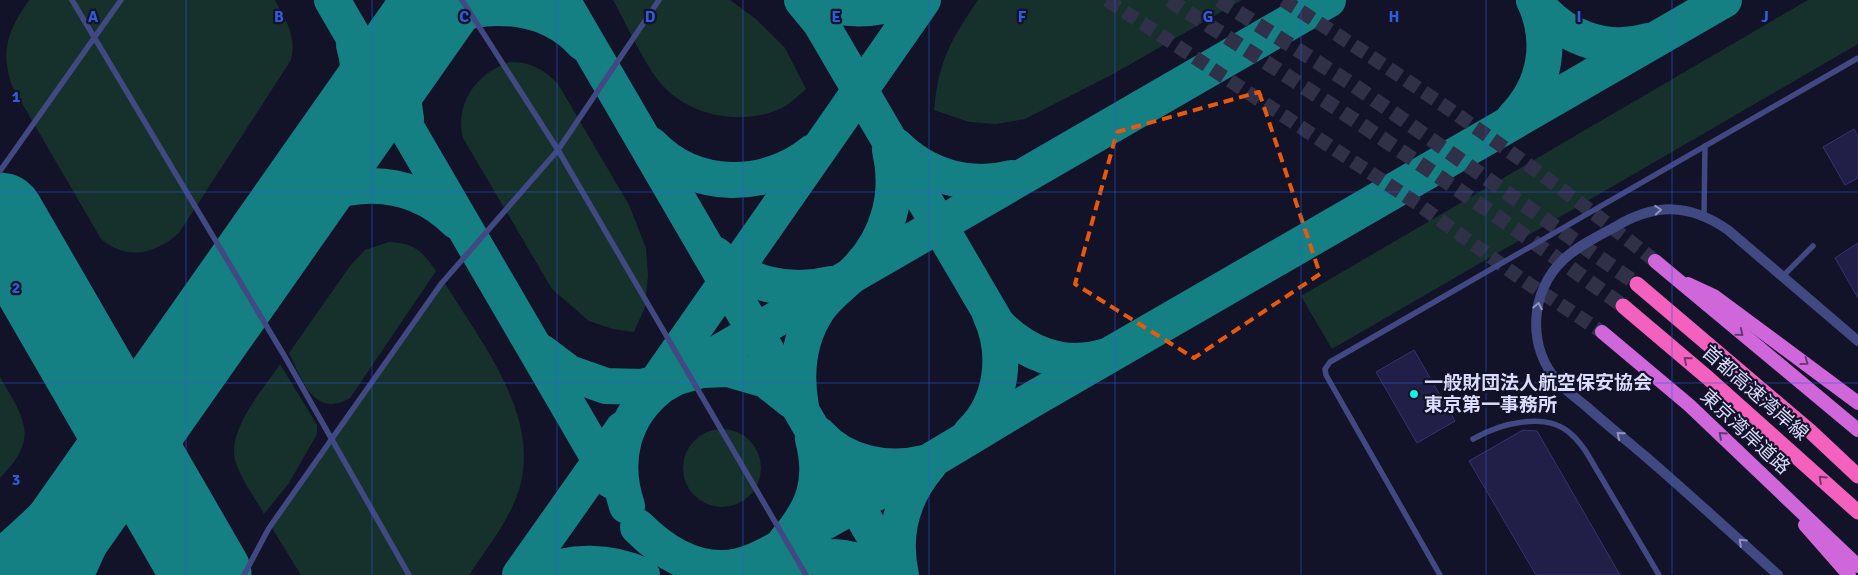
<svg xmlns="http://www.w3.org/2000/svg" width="1858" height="575" viewBox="0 0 1858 575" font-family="Signika,'Noto Sans JP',sans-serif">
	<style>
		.green { fill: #16312c }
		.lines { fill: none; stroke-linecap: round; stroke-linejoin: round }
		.taxiway { stroke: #148084; stroke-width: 36 }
		.runway { stroke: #148084; stroke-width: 89 }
		.building { fill: #211f47; stroke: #363371 }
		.trunk-tunnel { stroke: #303048; stroke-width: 14; stroke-dasharray: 14 7; stroke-linecap: butt }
		.motorway-tunnel { stroke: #303048; stroke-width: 15; stroke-dasharray: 15 8; stroke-linecap: butt }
		.service { stroke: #414983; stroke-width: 5.5 }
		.tertiary { stroke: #414983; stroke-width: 10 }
		.trunk { stroke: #cf66d9; stroke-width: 14 }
		.motorway { stroke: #f360be; stroke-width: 15 }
		.oneway { stroke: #8e93c0 }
		.oneway2 { stroke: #673878 }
		.oneway3 { stroke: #77356c }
		.marked { fill: none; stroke: #e8590c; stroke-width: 4; stroke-dasharray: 10 6; stroke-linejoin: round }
		.grid { fill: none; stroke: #305cdc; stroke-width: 1; stroke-opacity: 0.55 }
		.poi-dot { fill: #16eee1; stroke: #121228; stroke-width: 2 }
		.labels { text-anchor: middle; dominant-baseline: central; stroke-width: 4.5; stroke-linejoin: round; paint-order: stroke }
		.poi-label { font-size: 19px; font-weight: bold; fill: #dbddfc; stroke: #121228; text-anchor: start }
		.street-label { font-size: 19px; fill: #dbddfc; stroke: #121228 }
		.grid-label { font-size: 16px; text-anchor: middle; font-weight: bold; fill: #305cdc; stroke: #121228; stroke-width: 4.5; stroke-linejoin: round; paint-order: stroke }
	</style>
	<rect width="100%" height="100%" fill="#121228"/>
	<g class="green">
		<path d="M29 0H275C286 21 297 36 291 60L179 233C155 254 128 261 101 239L12 86C0 49 8 31 29 0Z"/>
		<path d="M613 0H730L757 20 785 48 806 89C799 95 790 104 782 108 743 126 693 117 664 87 647 70 626 23 613 0Z"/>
		<path d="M978 0H1242L1115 73 1025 119 996 124 969 122 934 110C938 62 951 39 978 0Z"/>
		<polygon points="1808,0 1858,0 1858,44 1332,349 1301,296"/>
		<path d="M510 62C530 62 544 69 558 84L629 205 646 248 648 275 645 307 634 332 613 329 589 321 552 289 463 138C454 104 477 72 510 62Z"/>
		<path d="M389 242C415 243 422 251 436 271L350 398C313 419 302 379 289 353L350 266 365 250Z"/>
		<path d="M443 280C479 340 542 415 519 490 509 521 487 548 469 575H301L270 525Z"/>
		<path d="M280 364 317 425V434L289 483 264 514C255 498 242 481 236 463 225 431 263 390 280 364Z"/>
		<path d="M0 377C25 420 40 438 0 478Z"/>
		<circle cx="722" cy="468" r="39"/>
	</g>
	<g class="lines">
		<g class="taxiway">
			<polyline points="332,0 612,481"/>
			<polyline points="562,0 897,575"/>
			<path d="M802 0 820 22 997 324C1024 353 1063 369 1103 357"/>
			<path d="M812 0C841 10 872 12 901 0"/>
			<path d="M1534 0C1560 36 1605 54 1648 41"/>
			<path d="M1514 118C1546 85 1553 41 1534 0"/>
			<path d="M406 119C402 97 399 55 415 37 423 28 434 23 444 19 490 0 548 4 583 43"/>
			<path d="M347 133C359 104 363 75 354 45"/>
			<path d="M651 145C695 191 766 190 813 152"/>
			<path d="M896 146C927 177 971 189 1012 178"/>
			<path d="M287 219C336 175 408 174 456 221"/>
			<polyline points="0,229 19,250"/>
			<path d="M716 255C746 285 790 294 831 284"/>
			<polyline points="541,352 569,373 606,386 642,387 702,370 728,369 766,380 791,400"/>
			<polyline points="654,386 923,0"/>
			<path d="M801 407C795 373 798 339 818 309 829 293 845 283 858 269 889 237 900 193 890 150"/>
			<path d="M971 433C1003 402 1008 353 990 314"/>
			<path d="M819 435C845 464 888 472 924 463"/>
			<path d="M627 506C612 461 622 416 661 386L1328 0"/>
			<path d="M638 527C665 554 699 575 739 566 766 559 792 540 817 526 889 487 958 444 1028 402 1259 267 1493 135 1724 0"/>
			<path d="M786 541C814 508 824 481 813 439"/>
			<path d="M0 557C72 496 131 426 190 354"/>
			<polyline points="76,575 109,501 148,430"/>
			<polyline points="520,575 623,429"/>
			<path d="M539 575C571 559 610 561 642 575"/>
			<path d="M771 575C804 552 851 550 884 575"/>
			<path d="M901 575C892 534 902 497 929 465"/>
		</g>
		<g class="runway">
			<polyline points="0,217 207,575"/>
			<polyline points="36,575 440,0"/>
		</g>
	</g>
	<g class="building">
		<polygon points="1854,129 1858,136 1858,178 1845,185 1823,147"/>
		<polygon points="1858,243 1858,298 1835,258"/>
		<polygon points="1414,350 1455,421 1417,443 1376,372"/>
		<polygon points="1523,430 1537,431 1620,575 1536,575 1469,461"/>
	</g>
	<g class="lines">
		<g class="trunk-tunnel">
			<polyline points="1107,0 1418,204 1520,278 1602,332"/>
			<path d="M1283 0C1411 81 1536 166 1655 261"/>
		</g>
		<g class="motorway-tunnel">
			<path d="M1169 0C1323 98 1475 198 1623 306"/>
			<polyline points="1219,0 1355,86 1637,284"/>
		</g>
		<g class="service">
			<polyline points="72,0 285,357 409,575"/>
			<polyline points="462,0 558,150 806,575"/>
			<polyline points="0,171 121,0"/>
			<polyline points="1704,215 1705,146"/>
			<polyline points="1783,276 1813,246"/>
			<path d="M1473 439C1499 424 1547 410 1572 435 1577 439 1581 445 1585 450L1659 575"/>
			<polyline points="244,575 269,528 441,284 558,150 659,0"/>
			<polyline points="1440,575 1326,375 1325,369 1330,362 1858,58"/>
		</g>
		<path class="tertiary" d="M1778 575C1734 535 1690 495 1645 456 1626 440 1606 424 1587 407 1578 399 1567 392 1558 382 1527 347 1529 292 1564 259 1578 246 1598 236 1615 227 1655 203 1689 203 1728 230L1858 341"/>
		<g class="trunk">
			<polyline points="1655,261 1858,430"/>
			<polyline points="1688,284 1714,296 1858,403"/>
			<polyline points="1602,332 1689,405 1858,566"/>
			<polyline points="1805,525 1849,575"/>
		</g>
		<g class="motorway">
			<polyline points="1637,284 1810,431 1858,476"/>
			<polyline points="1623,306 1708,378 1858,512"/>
		</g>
	</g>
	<defs><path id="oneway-chevron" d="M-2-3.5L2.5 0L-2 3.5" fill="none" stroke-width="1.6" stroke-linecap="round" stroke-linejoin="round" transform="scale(1.25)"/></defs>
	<g class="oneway">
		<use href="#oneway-chevron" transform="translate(1658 210) rotate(-4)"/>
		<use href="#oneway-chevron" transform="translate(1538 306) rotate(-79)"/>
		<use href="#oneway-chevron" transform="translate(1620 435) rotate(-140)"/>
		<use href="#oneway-chevron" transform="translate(1742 542) rotate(-137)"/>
	</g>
	<g class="oneway2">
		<use href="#oneway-chevron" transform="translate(1740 333) rotate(39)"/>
		<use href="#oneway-chevron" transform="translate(1805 362) rotate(36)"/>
		<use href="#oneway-chevron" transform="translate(1722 435) rotate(-138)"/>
	</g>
	<g class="oneway3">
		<use href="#oneway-chevron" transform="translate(1687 360) rotate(-140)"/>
		<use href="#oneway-chevron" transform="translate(1822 479) rotate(-137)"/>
	</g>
	<path class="marked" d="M1259 92 1320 274 1194 358 1075 284 1117 132Z"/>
	<path class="grid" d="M186 0V575M372 0V575M557 0V575M743 0V575M929 0V575M1115 0V575M1301 0V575M1486 0V575M1672 0V575M0 192H1858M0 383H1858"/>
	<circle class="poi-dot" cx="1414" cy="394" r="5"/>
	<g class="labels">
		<g class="poi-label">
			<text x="1424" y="383">一般財団法人航空保安協会<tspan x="1424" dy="22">東京第一事務所</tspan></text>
		</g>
		<g class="street-label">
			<text transform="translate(1755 393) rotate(41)">首都高速湾岸線</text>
			<text transform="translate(1745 432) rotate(43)">東京湾岸道路</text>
		</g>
	</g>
	<g class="grid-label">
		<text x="93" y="22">A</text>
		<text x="279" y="22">B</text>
		<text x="464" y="22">C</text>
		<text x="650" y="22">D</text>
		<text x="836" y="22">E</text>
		<text x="1022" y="22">F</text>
		<text x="1208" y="22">G</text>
		<text x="1394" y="22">H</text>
		<text x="1579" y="22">I</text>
		<text x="1765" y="22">J</text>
		<text x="16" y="102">1</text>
		<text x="16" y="293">2</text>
		<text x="16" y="485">3</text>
	</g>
</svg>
